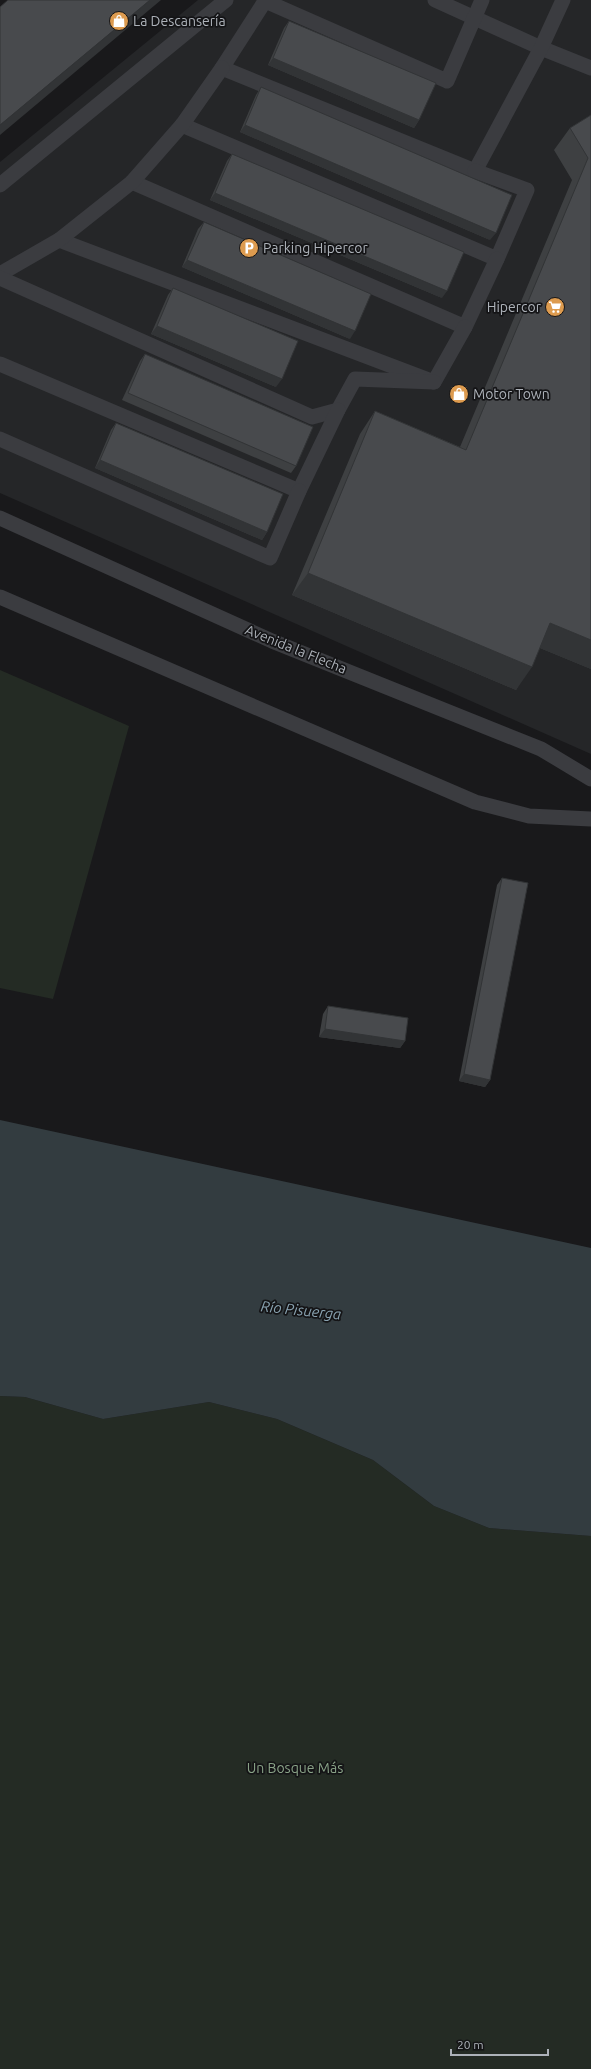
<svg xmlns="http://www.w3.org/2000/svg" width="591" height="2069" viewBox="0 0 591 2069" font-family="Ubuntu,sans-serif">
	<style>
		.built { fill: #252628 }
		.green { fill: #242b24 }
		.water { fill: #333c40 }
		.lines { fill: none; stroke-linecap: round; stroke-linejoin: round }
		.lane { stroke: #3b3c40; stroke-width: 15 }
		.wall { fill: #3e4042 }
		.shaded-wall { fill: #323436 }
		.building { fill: #484a4d; stroke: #323436 }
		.labels { text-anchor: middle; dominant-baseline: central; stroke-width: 3.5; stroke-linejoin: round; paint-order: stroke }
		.poi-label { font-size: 14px; fill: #adb2b9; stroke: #141416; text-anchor: start }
		.street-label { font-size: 14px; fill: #adb2b9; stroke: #141416 }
		.park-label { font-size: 14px; fill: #89a287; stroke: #141416 }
		.water-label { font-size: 15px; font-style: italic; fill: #89a2b0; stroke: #141416 }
	</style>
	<rect width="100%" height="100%" fill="#19191b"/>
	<polygon class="built" points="198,0 591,0 591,754 0,493 0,162"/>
	<g class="green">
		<polygon points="0,670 129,726 53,999 0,988"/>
		<polygon points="0,1396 25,1397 103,1419 209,1402 277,1419 373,1460 434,1506 489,1528 591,1536 591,2069 0,2069"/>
	</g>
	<polygon class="water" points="0,1120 591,1248 591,1536 489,1528 434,1506 373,1460 277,1419 209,1402 103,1419 25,1397 0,1396"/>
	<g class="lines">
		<g class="lane">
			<polyline points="435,0 541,48 591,68"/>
			<polyline points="482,0 447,81 265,1 222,68 475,171 541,48 563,0"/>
			<polyline points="182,125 497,259 527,190 475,171"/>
			<polyline points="132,182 465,327 497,259"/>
			<polyline points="0,185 226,0"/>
			<polyline points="59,240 434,382 465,327"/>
			<polyline points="0,274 59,240 132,182 182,125 222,68"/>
			<polyline points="0,278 312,417 338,410 355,379 434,382"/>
			<polyline points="0,364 299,491 338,410"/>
			<polyline points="0,439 270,558 299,491"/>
			<polyline points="0,518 272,641 541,749 591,779"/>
			<polyline points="0,597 475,802 529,816 591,819"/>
		</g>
	</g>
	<g class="wall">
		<polygon points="289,21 419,120 414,128 268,65 284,28"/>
		<polygon points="261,87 490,240 240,132 256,95"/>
		<polygon points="591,115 591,669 540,648 516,690 292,595 360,434 375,411 460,447 572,180 554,150 570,128"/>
		<polygon points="232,154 442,298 210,200 227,161"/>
		<polygon points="204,222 350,339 182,267 198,229"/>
		<polygon points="173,288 276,387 151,334 168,295"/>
		<polygon points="145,354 296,466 291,473 122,400 140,361"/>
		<polygon points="116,423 267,532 262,540 95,468 111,430"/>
		<polygon points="502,878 490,1080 485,1087 459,1081 497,885"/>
		<polygon points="328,1006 405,1041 400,1048 319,1037 323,1014"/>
	</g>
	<g class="shaded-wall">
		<polygon points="150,0 161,0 0,135 0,125"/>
		<polygon points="273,58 419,120 414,128 268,65"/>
		<polygon points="245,125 496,233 490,240 240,132"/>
		<polygon points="215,193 447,291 442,298 210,200"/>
		<polygon points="187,260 355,331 350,339 182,267"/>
		<polygon points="157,326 282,379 276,387 151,334"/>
		<polygon points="100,460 267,532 262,540 95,468"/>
		<polygon points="308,573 532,667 516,690 292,595"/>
		<polygon points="550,623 591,640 591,669 535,646"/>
		<polygon points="325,1029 405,1041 400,1048 319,1037"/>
		<polygon points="464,1074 490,1080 485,1087 459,1081"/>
	</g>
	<g class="building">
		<polygon points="8,0 150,0 0,125 0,7"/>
		<polygon points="289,21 436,83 419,120 273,58"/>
		<polygon points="261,87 512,195 496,233 245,125"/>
		<polygon points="591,115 591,640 550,623 532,667 308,573 375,411 466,450 588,158 570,128"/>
		<polygon points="232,154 464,252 447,291 215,193"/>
		<polygon points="204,222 371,294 355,331 187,260"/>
		<polygon points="173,288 298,341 282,379 157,326"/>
		<polygon points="145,354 313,427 296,466 128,393"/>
		<polygon points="116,423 283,494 267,532 100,460"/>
		<polygon points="502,878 528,883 490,1080 464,1074"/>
		<polygon points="328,1006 408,1018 405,1041 325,1029"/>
	</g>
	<defs>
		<g id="shop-disc" transform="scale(1)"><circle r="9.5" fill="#dd9b4f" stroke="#141416"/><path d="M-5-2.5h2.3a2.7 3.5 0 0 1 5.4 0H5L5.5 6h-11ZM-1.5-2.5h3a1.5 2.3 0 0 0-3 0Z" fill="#fff"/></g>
		<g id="parking-disc" transform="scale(1)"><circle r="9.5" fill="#dd9b4f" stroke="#141416"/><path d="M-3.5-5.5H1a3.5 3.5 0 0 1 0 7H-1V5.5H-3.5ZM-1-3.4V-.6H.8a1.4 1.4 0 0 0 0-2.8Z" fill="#fff"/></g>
		<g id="supermarket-disc" transform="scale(1)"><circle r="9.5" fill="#dd9b4f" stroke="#141416"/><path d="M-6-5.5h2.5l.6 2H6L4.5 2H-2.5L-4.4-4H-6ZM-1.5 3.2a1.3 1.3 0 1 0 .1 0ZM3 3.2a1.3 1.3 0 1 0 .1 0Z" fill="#fff"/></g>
	</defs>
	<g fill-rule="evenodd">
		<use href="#shop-disc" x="119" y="21"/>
		<use href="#parking-disc" x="249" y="248"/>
		<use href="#supermarket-disc" x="555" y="307"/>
		<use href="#shop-disc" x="459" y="394"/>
	</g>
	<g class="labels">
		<g class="poi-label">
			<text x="133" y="21">La Descansería</text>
			<text x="263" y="248">Parking Hipercor</text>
			<text x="541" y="307" text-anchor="end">Hipercor</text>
			<text x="473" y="394">Motor Town</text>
		</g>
		<g class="street-label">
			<text transform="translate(296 649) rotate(22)">Avenida la Flecha</text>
		</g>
		<g class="park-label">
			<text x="295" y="1768">Un Bosque Más</text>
		</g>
		<g class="water-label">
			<text transform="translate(301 1310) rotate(6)">Río Pisuerga</text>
		</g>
	</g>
	<path d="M451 2049v6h97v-6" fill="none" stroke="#adb2b9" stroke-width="2"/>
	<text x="457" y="2049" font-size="12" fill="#adb2b9" stroke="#141416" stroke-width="3" paint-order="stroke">20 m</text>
</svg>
